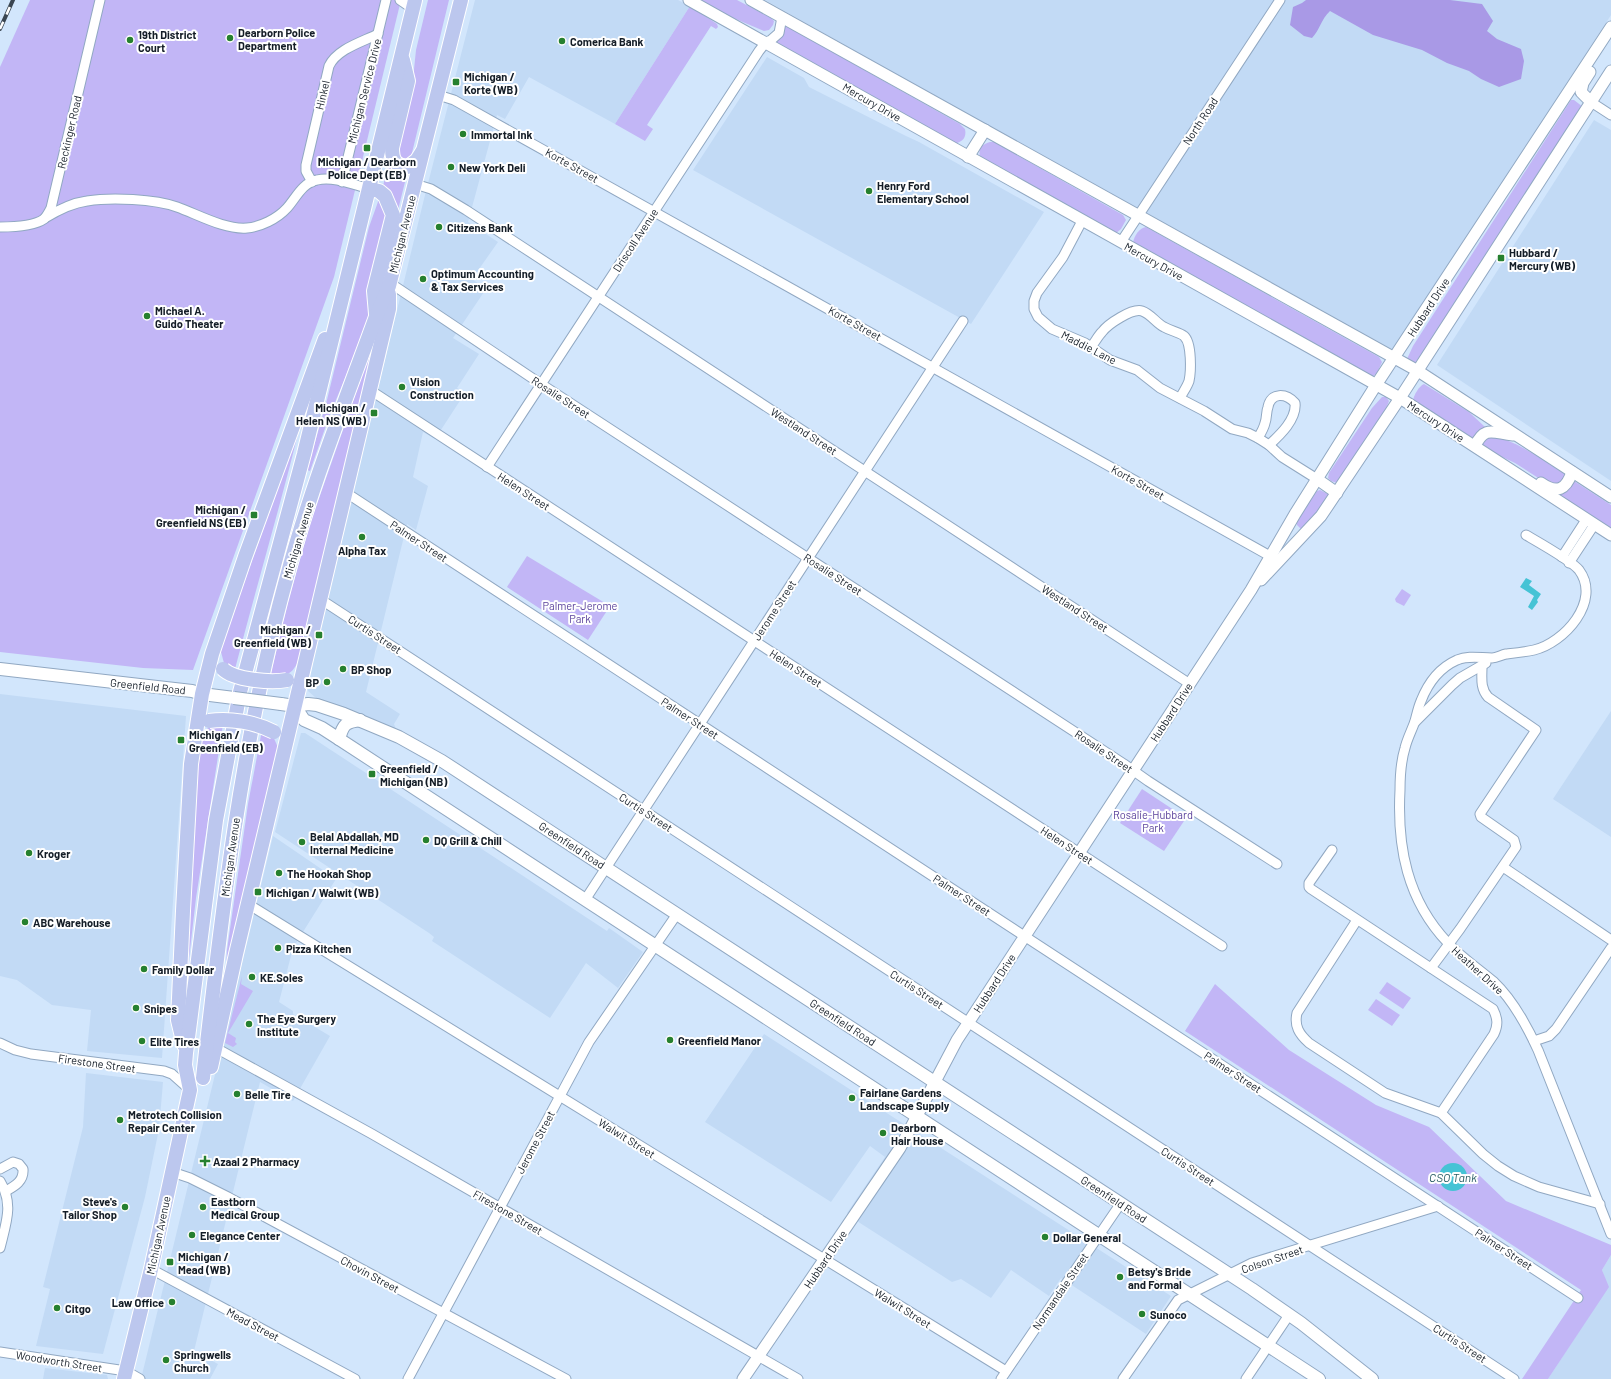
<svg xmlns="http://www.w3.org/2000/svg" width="1611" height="1379" viewBox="0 0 1611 1379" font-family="Barlow,sans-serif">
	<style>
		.built { fill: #c2daf5 }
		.green { fill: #c2b6f6 }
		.forest { fill: #a999e6 }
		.water { fill: #45c3d5 }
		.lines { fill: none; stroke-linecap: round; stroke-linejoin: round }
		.minor-casing { stroke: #91a8c2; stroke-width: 11 }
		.tertiary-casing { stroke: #91a8c2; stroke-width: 13 }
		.secondary-casing { stroke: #91a8c2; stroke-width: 14 }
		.primary-casing { stroke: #fff; stroke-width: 16 }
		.minor { stroke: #fff; stroke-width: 9 }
		.tertiary { stroke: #fff; stroke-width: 11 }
		.secondary { stroke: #fff; stroke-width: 12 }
		.primary { stroke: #bcc7ee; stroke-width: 14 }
		.rail-casing { stroke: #3a4551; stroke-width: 4 }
		.rail { stroke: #fff; stroke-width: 2.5; stroke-dasharray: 8; stroke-linecap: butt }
		.secondary-bridge-casing { stroke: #91a8c2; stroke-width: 14; stroke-linecap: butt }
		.primary-bridge-casing { stroke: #fff; stroke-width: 16; stroke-linecap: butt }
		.secondary-bridge { stroke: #fff; stroke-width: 12 }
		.primary-bridge { stroke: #bcc7ee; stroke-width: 14 }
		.poi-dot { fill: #26802f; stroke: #fff; stroke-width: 1.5 }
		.labels { text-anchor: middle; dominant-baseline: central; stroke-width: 4; stroke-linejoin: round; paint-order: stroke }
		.poi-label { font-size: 11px; font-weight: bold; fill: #141d27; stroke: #fff; text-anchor: start }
		.street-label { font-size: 11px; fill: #141d27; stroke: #fff }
		.park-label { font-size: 11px; fill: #5a419b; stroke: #fff }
		.water-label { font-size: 12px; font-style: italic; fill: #295d64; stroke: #fff }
	</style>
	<rect width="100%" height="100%" fill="#d2e6fc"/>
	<g class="built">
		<polygon points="475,0 678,0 690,6 615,124 529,77 505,119 497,115 468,222 498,242 472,279 486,289 453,338 479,354 457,388 465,393 435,439 423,432 413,477 428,486 416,530 407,524 366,692 400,714 394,724 396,729 316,698 308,691 317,640 424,199"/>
		<polygon points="765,0 1611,0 1611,15 1394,350 949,104"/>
		<polygon points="767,57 804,78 809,87 906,136 919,142 1044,212 971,324 693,170"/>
		<polygon points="1594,120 1611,130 1611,481 1437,365"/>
		<polygon points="0,694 186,716 162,1058 87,1051 91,1010 52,1005 17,980 0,976"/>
		<polygon points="1611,711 1611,837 1553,799"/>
		<polygon points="301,733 305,733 607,931 609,928 643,952 618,988 586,963 550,1018 432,941 434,937 429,933 275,832"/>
		<polygon points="273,836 336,879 293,948 279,1002 293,1011 293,1014 330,1036 293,1101 260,1082 194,1351 218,1364 210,1379 141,1379"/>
		<polygon points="764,1034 1171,1296 1146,1334 1061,1278 1049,1296 1011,1270 991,1298 961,1279 952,1282 860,1223 847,1213 885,1157 870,1146 831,1202 705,1122"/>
		<polygon points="86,1073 163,1082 159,1129 145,1197 103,1354 36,1346 50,1289 43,1287 83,1127"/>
		<polygon points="1611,1255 1611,1379 1548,1379 1608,1287 1602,1270"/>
		<polygon points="45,1368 107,1375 108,1379 43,1379"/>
	</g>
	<g class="green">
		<polygon points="30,0 401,0 334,277 193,670 143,668 0,652 0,67"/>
		<polygon points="428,0 449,0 411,157 403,162 395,152 413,79 416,50"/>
		<polygon points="696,0 737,0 771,18 774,21 773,25 769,30 764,31 712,9"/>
		<polygon points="690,6 717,24 718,27 716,29 711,26 647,125 653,129 645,141 615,124"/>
		<path d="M785 27H788L960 124 965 129C967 138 962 142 954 144L776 44 774 40 784 32Z"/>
		<polygon points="1571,100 1574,100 1583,107 1423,353 1414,364 1407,359 1413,346"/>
		<path d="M990 142H994L1123 215 1126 220 1121 229 1115 234 980 157C978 149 982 144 990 142Z"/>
		<polygon points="388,166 399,173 407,174 398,210 383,186"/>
		<polygon points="379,199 387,210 368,318 345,378 329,417 310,471 307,470 326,404 369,227"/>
		<path d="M1146 227 1379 357 1382 362 1377 373 1372 377 1133 243C1134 236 1139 228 1146 227Z"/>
		<path d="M371 350H374L298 662C290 677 285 675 270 677L288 602 310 524Z"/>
		<path d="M1424 384 1469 412 1485 427 1486 429 1475 441 1413 400C1414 395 1419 386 1424 384Z"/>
		<polygon points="1382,397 1386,397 1389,401 1384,414 1337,483 1331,481 1328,478 1329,473 1372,408"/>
		<path d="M300 426C280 507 256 588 235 669L224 663 221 652 222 645Z"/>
		<path d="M1489 436C1514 438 1542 460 1563 473L1566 477 1564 484 1549 485 1515 463 1483 448C1482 442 1484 439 1489 436Z"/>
		<polygon points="1574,481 1611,505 1611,529 1558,495"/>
		<polygon points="1320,490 1328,494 1329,499 1302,530 1297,525 1297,520 1317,491"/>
		<polygon points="527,556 610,606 588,640 507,587"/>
		<polygon points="1402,589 1411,595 1404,606 1396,602 1395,599"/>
		<polygon points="223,724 196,898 188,967 187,967 197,772 202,733 212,725"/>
		<polygon points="262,730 273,736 279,750 226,971 227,950 248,804"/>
		<polygon points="1142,789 1186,818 1164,851 1120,823"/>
		<polygon points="242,976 241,984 253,991 228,1033 236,1038 235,1042 237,1044 233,1047 225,1043"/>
		<polygon points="1387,982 1411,998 1403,1009 1379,993"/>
		<polygon points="1215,984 1289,1050 1376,1105 1429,1127 1506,1201 1611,1245 1611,1255 1602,1270 1609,1287 1548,1379 1522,1379 1581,1290 1185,1031"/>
		<polygon points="1376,999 1400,1015 1392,1026 1368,1010"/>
	</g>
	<path class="forest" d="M1306 0H1450L1482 4 1493 21 1487 31 1497 39 1521 49 1524 61 1521 79 1499 87 1481 79 1469 71 1447 63 1422 50 1373 35 1330 11C1321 19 1320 30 1312 38L1304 36 1290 25 1293 7 1302 3Z"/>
	<g class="water">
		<polygon points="1526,578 1532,581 1529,585 1541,594 1537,600 1538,602 1532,610 1528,607 1534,596 1520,587"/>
		<circle cx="1453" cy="1177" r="14"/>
	</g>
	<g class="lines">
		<g class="minor-casing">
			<g id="minor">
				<polyline points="400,0 413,9"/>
				<polyline points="438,95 454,100 1270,556"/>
				<polyline points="1591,102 1611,115"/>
				<path d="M312 182 306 171V165L329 66C337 49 362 42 378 34"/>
				<polyline points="342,182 386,0"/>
				<polyline points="415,184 431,189 466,210 1190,684"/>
				<path d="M45 218C58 210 72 203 87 201 111 197 155 199 177 207 197 214 225 230 247 228 260 227 277 219 287 208 296 198 302 183 317 180 334 176 354 185 370 189"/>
				<polyline points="1082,221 1063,257 1037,293 1034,301 1034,309 1038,317 1052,329 1085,343 1110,360 1137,370 1160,388 1204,411 1232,429 1248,433 1258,438 1269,445 1282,457 1317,479"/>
				<path d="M0 227C12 227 34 226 44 219 47 216 49 212 51 208L100 0"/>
				<polyline points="1121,242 1280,0"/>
				<polyline points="390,283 541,384 1124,764 1148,781 1277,864"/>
				<path d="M1091 347C1095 342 1098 336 1102 332 1108 324 1132 308 1142 311 1151 314 1156 323 1164 327 1171 331 1179 332 1184 336 1192 343 1191 372 1189 381 1187 387 1183 392 1180 398"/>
				<polyline points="370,390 1222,946"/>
				<path d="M1258 438C1261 433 1264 428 1265 423 1267 418 1266 412 1268 407 1271 392 1286 393 1295 403 1297 419 1280 435 1269 445"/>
				<polyline points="487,467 759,51 766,42 771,40 779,33 782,17"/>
				<polyline points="345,492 1578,1298"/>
				<path d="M1526 535C1538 542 1572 561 1579 570 1602 601 1564 643 1534 650 1525 652 1515 653 1506 654 1501 655 1497 658 1492 658 1480 658 1469 655 1457 660 1439 668 1428 683 1421 701 1418 708 1417 714 1415 721 1412 730 1407 739 1405 748 1401 761 1400 776 1400 790 1397 847 1407 900 1448 943 1462 958 1479 969 1494 982 1513 1000 1527 1026 1538 1050L1611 1234"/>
				<polyline points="1562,557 1586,520"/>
				<polyline points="1569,563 1594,525"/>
				<polyline points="320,599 1514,1379"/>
				<polyline points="1415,722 1452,685 1460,678 1486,663"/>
				<path d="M1332 850 1309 883V887L1311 889 1493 1009C1498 1019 1498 1025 1494 1034L1441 1113"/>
				<polyline points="1503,867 1611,940"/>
				<polyline points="585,900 963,321"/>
				<polyline points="248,904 1006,1371"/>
				<path d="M1357 920 1297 1013C1294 1026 1299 1034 1309 1043L1385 1093 1441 1113 1483 1154 1498 1166 1514 1176 1539 1187 1600 1204"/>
				<path d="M1431 968 1460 929 1516 847 1514 840 1481 817 1480 814 1536 730 1488 697C1480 688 1482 678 1482 666"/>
				<polyline points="1534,1041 1549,1036 1556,1029 1611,948"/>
				<polyline points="0,1043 15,1050 31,1054 164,1071 172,1074 190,1090"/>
				<polyline points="216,1048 372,1134 798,1379"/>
				<path d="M0 1169 13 1162 19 1164 23 1169C24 1181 15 1186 6 1191"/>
				<polyline points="172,1172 190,1178 228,1197 566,1379"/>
				<path d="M0 1181C14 1204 6 1223 0 1248"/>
				<polyline points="151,1269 355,1379"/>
				<polyline points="0,1352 126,1371 140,1379"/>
				<polyline points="408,1379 589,1042 677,914"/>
				<polyline points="1001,1379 1121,1203"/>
				<polyline points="1123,1379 1178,1300 1252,1263 1438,1206"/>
				<polyline points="1246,1379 1289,1315"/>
			</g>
		</g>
		<g class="tertiary-casing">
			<g id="tertiary">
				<polyline points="689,0 1400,398 1611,535"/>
				<polyline points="751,0 1418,371 1611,497"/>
				<polyline points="1590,72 1583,83 1581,92 1591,102"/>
				<polyline points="968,157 985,130"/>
				<path d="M1475 446C1485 425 1493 433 1513 435"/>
				<polyline points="1317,479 1337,493"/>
				<path d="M1541 483C1557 494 1566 490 1572 472"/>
				<polyline points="1261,580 1321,516 1400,398 1611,71"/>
				<polyline points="743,1379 900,1148 957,1040 1251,590 1295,514 1376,385 1611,27"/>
			</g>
		</g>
		<g class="secondary-casing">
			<g id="secondary">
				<polyline points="0,669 192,691 202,694 234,698"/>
				<polyline points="281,704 295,706 308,704 317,705 344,714 399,737 442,761 1252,1289 1301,1323 1372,1379"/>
				<polyline points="295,706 304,720 322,728 339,739 1319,1379"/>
				<path d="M339 739C343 725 345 722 360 720"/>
			</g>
		</g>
		<g class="primary-casing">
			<g id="primary">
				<path d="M403 60 408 81 392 148C392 160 395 166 408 167L417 160 422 152"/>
				<polyline points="370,189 379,191 385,196 393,215 374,291 376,314"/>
				<polyline points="184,1045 178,1020 183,911 191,764 202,694 212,654 245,557 325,339"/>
				<polyline points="211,1067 236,954 389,309 389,294"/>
				<path d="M203 1078C222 911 241 743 286 580 310 489 345 402 377 314L389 286 461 0"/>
				<polyline points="124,1379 151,1269 190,1090 185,1065 186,1053 216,820 240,692 304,454 415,0"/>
			</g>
		</g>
		<use href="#minor" class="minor"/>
		<use href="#tertiary" class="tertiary"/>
		<use href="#secondary" class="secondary"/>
		<use href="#primary" class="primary"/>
		<g class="rail-casing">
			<polyline id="rail" points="0,29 13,0"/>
		</g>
		<use href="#rail" class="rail"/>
		<g class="secondary-bridge-casing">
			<polyline id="secondary-bridge" points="234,698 281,704"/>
		</g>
		<g class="primary-bridge-casing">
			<g id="primary-bridge">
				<path d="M223 669C234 680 271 683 287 680"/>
				<path d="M209 721C230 718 255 722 274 732"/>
			</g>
		</g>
		<use href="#secondary-bridge" class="secondary-bridge"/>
		<use href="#primary-bridge" class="primary-bridge"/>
	</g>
	<g class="poi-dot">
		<circle cx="230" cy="38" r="4"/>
		<circle cx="130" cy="40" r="4"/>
		<circle cx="562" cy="41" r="4"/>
		<rect x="452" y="78" width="8" height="8" rx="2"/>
		<circle cx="463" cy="134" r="4"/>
		<rect x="363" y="144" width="8" height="8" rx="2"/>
		<circle cx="451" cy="167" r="4"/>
		<circle cx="869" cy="191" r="4"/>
		<circle cx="439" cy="227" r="4"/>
		<rect x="1497" y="254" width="8" height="8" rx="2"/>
		<circle cx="423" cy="279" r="4"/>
		<circle cx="147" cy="316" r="4"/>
		<circle cx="402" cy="387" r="4"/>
		<rect x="370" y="409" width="8" height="8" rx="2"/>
		<rect x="250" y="511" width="8" height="8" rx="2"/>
		<circle cx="362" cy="537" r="4"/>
		<rect x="315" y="631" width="8" height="8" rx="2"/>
		<circle cx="343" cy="669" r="4"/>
		<circle cx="327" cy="682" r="4"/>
		<rect x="177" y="736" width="8" height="8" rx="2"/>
		<rect x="368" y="770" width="8" height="8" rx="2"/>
		<circle cx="426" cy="840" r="4"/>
		<circle cx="302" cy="842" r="4"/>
		<circle cx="29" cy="853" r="4"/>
		<circle cx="279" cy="873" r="4"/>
		<rect x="254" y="888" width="8" height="8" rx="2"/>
		<circle cx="25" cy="922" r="4"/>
		<circle cx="278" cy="948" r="4"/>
		<circle cx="144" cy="969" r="4"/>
		<circle cx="252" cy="977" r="4"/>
		<circle cx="136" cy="1008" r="4"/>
		<circle cx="249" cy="1024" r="4"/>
		<circle cx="670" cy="1040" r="4"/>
		<circle cx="142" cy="1041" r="4"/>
		<circle cx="237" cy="1094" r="4"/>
		<circle cx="852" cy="1098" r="4"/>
		<circle cx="120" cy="1120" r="4"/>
		<circle cx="883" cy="1133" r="4"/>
		<path d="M203 1155h4v4h4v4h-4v4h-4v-4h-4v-4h4z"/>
		<circle cx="125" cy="1207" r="4"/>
		<circle cx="203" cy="1207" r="4"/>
		<circle cx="192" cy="1235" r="4"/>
		<circle cx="1045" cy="1237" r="4"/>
		<rect x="166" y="1258" width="8" height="8" rx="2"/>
		<circle cx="1120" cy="1277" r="4"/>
		<circle cx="172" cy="1302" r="4"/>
		<circle cx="57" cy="1308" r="4"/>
		<circle cx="1142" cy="1314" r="4"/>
		<circle cx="166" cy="1360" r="4"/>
	</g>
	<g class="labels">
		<g class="poi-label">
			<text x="238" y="32">Dearborn Police<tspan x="238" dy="13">Department</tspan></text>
			<text x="138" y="34">19th District<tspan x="138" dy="13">Court</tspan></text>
			<text x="570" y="41">Comerica Bank</text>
			<text x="464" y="76">Michigan /<tspan x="464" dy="13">Korte (WB)</tspan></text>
			<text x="471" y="134">Immortal Ink</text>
			<text x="367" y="161" text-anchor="middle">Michigan / Dearborn<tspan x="367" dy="13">Police Dept (EB)</tspan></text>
			<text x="459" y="167">New York Deli</text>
			<text x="877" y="185">Henry Ford<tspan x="877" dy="13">Elementary School</tspan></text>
			<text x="447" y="227">Citizens Bank</text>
			<text x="1509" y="252">Hubbard /<tspan x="1509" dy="13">Mercury (WB)</tspan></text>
			<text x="431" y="273">Optimum Accounting<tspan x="431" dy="13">&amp; Tax Services</tspan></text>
			<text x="155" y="310">Michael A.<tspan x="155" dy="13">Guido Theater</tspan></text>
			<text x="410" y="381">Vision<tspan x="410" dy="13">Construction</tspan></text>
			<text x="366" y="407" text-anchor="end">Michigan /<tspan x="366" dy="13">Helen NS (WB)</tspan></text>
			<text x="246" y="509" text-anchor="end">Michigan /<tspan x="246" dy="13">Greenfield NS (EB)</tspan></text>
			<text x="362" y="550" text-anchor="middle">Alpha Tax</text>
			<text x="311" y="629" text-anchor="end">Michigan /<tspan x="311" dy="13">Greenfield (WB)</tspan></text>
			<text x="351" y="669">BP Shop</text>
			<text x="319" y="682" text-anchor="end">BP</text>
			<text x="189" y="734">Michigan /<tspan x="189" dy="13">Greenfield (EB)</tspan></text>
			<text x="380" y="768">Greenfield /<tspan x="380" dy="13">Michigan (NB)</tspan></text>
			<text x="310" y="836">Belal Abdallah, MD<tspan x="310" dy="13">Internal Medicine</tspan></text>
			<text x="434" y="840">DQ Grill &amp; Chill</text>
			<text x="37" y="853">Kroger</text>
			<text x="287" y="873">The Hookah Shop</text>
			<text x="266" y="892">Michigan / Walwit (WB)</text>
			<text x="33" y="922">ABC Warehouse</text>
			<text x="286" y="948">Pizza Kitchen</text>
			<text x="152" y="969">Family Dollar</text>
			<text x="260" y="977">KE.Soles</text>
			<text x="144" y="1008">Snipes</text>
			<text x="257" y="1018">The Eye Surgery<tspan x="257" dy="13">Institute</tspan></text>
			<text x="678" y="1040">Greenfield Manor</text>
			<text x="150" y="1041">Elite Tires</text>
			<text x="860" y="1092">Fairlane Gardens<tspan x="860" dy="13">Landscape Supply</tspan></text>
			<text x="245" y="1094">Belle Tire</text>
			<text x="128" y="1114">Metrotech Collision<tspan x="128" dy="13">Repair Center</tspan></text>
			<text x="891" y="1127">Dearborn<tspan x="891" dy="13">Hair House</tspan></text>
			<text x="213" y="1161">Azaal 2 Pharmacy</text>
			<text x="117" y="1201" text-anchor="end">Steve's<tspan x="117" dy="13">Tailor Shop</tspan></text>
			<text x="211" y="1201">Eastborn<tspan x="211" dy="13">Medical Group</tspan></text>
			<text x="200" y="1235">Elegance Center</text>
			<text x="1053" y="1237">Dollar General</text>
			<text x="178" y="1256">Michigan /<tspan x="178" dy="13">Mead (WB)</tspan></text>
			<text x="1128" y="1271">Betsy's Bride<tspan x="1128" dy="13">and Formal</tspan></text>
			<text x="164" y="1302" text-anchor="end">Law Office</text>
			<text x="65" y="1308">Citgo</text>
			<text x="1150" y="1314">Sunoco</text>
			<text x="174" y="1354">Springwells<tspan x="174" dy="13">Church</tspan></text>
		</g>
		<g class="street-label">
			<text transform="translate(364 91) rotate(-76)">Michigan Service Drive</text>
			<text transform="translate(322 95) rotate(-77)">Hinkel</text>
			<text transform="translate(872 102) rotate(30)">Mercury Drive</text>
			<text transform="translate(1200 121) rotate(-57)">North Road</text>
			<text transform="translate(69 132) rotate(-77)">Reckinger Road</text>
			<text transform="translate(572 165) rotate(29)">Korte Street</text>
			<text transform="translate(402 234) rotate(-76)">Michigan Avenue</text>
			<text transform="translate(635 240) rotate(-57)">Driscoll Avenue</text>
			<text transform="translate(1154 261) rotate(29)">Mercury Drive</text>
			<text transform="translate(1428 307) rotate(-57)">Hubbard Drive</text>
			<text transform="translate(855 323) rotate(29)">Korte Street</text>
			<text transform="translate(1089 347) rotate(27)">Maddie Lane</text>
			<text transform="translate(561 397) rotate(33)">Rosalie Street</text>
			<text transform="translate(1436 421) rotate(33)">Mercury Drive</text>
			<text transform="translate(804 431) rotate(33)">Westland Street</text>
			<text transform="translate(1138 482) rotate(29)">Korte Street</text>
			<text transform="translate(524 491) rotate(33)">Helen Street</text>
			<text transform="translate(298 540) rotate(-73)">Michigan Avenue</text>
			<text transform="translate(419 541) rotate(33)">Palmer Street</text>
			<text transform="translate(833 574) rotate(33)">Rosalie Street</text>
			<text transform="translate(1075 608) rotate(33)">Westland Street</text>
			<text transform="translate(774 610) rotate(-57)">Jerome Street</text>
			<text transform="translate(375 634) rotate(33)">Curtis Street</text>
			<text transform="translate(796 668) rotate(33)">Helen Street</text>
			<text transform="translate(148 686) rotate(6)">Greenfield Road</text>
			<text transform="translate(1171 712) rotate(-57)">Hubbard Drive</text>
			<text transform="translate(690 718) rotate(33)">Palmer Street</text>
			<text transform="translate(1104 751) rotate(34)">Rosalie Street</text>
			<text transform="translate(646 812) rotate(33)">Curtis Street</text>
			<text transform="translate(572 845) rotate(33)">Greenfield Road</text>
			<text transform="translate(1067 845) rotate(33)">Helen Street</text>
			<text transform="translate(230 857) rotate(-82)">Michigan Avenue</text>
			<text transform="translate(962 895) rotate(33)">Palmer Street</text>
			<text transform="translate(1478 970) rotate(42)">Heather Drive</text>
			<text transform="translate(994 983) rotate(-57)">Hubbard Drive</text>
			<text transform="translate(917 989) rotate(33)">Curtis Street</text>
			<text transform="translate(843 1022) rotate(33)">Greenfield Road</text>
			<text transform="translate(97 1063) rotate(8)">Firestone Street</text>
			<text transform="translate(1233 1072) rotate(33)">Palmer Street</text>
			<text transform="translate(627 1138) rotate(32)">Walwit Street</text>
			<text transform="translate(535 1142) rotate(-62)">Jerome Street</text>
			<text transform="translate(1188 1166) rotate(33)">Curtis Street</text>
			<text transform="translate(1114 1199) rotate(33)">Greenfield Road</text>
			<text transform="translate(508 1212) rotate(30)">Firestone Street</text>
			<text transform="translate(158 1235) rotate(-78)">Michigan Avenue</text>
			<text transform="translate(1504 1249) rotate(33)">Palmer Street</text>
			<text transform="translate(825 1259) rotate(-56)">Hubbard Drive</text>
			<text transform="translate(1272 1259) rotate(-19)">Colson Street</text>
			<text transform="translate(370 1274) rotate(28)">Chovin Street</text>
			<text transform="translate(1060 1291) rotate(-56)">Normandale Street</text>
			<text transform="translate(903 1308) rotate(32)">Walwit Street</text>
			<text transform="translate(253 1324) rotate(28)">Mead Street</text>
			<text transform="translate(1460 1343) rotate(33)">Curtis Street</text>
			<text transform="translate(59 1361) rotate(9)">Woodworth Street</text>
		</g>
		<g class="park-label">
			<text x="580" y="605">Palmer-Jerome<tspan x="580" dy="13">Park</tspan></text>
			<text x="1153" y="814">Rosalie-Hubbard<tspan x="1153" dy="13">Park</tspan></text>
		</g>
		<g class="water-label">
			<text x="1453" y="1177">CSO Tank</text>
		</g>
	</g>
</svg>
